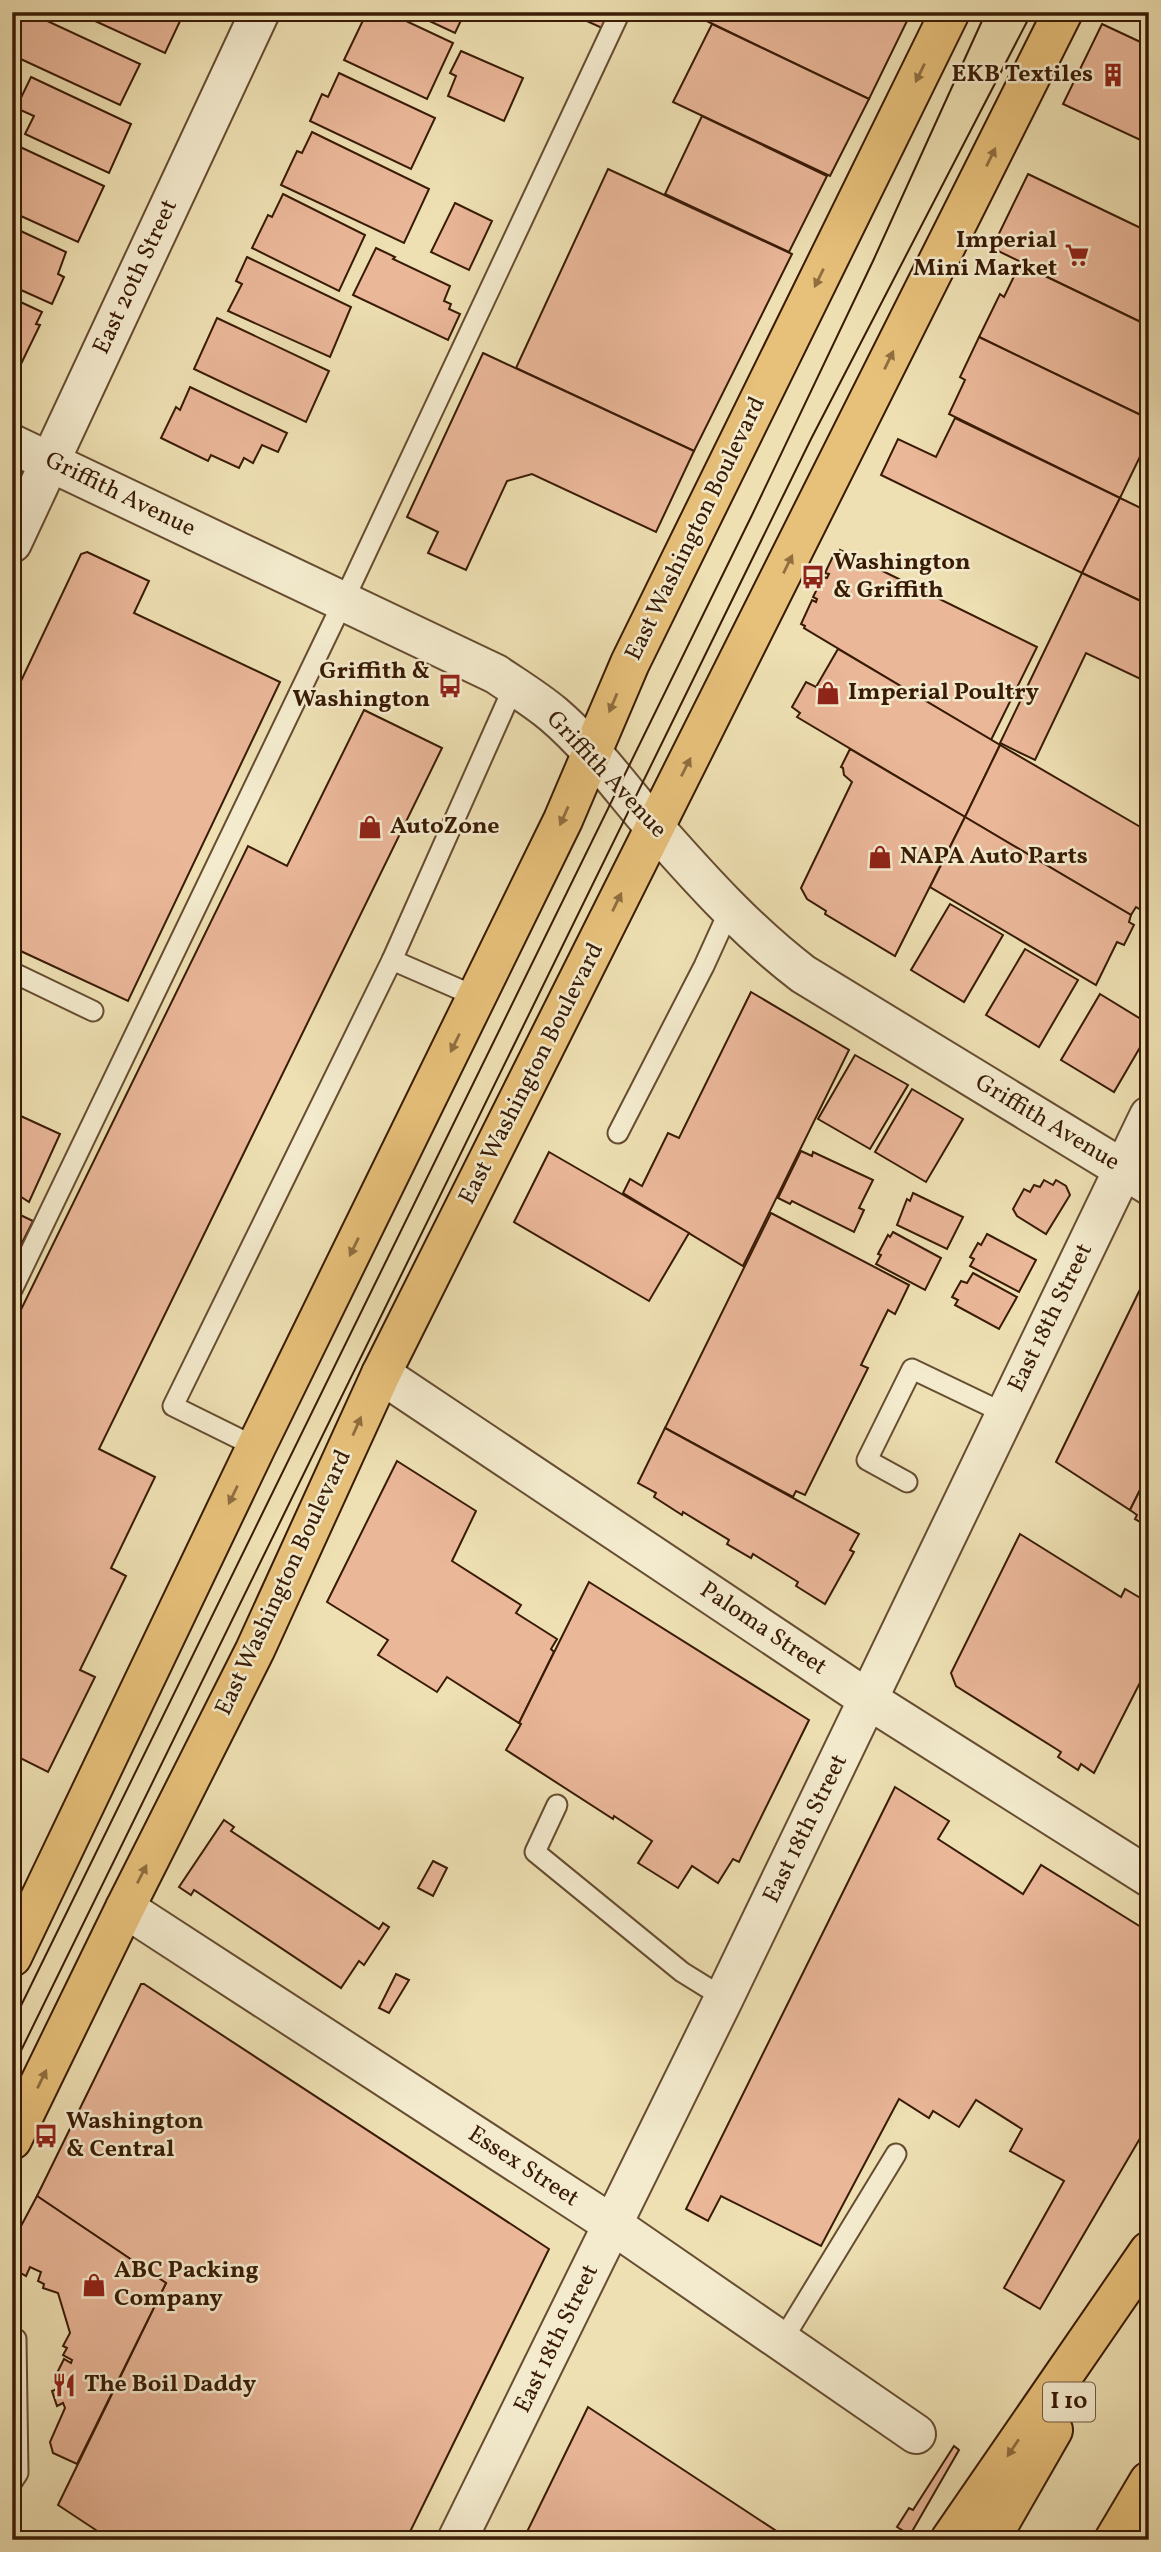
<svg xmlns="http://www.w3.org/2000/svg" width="1161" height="2552" viewBox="0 0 1161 2552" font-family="Vollkorn,serif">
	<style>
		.building { fill: #eab799; stroke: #391b05; stroke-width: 2 }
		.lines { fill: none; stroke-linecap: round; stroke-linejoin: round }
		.service-casing { stroke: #664c30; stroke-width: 23 }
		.minor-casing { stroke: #664c30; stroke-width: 42 }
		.tertiary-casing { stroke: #664c30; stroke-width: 42 }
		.primary-casing { stroke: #391b05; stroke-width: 42 }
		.motorway-casing { stroke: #391b05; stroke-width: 42 }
		.service { stroke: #f4ebce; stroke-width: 19 }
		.minor { stroke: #f4ebce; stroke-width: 38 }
		.tertiary { stroke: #f4ebce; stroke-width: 38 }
		.primary { stroke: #e7c07a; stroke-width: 38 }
		.motorway { stroke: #e7c07a; stroke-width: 38 }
		.tram { stroke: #391b05; stroke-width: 2 }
		.oneway { fill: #906e40 }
		.labels { text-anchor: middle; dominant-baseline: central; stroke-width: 5; stroke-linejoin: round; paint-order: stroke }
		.shield { fill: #f4ebce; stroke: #715941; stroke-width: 2 }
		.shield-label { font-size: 23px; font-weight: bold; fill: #391b05 }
		.poi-label { font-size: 24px; font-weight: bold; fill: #391b05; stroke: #f4ebce; text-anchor: start }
		.street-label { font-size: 24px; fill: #391b05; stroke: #f4ebce }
	</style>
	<rect width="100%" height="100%" fill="#eee0b3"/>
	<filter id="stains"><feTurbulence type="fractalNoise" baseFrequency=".00286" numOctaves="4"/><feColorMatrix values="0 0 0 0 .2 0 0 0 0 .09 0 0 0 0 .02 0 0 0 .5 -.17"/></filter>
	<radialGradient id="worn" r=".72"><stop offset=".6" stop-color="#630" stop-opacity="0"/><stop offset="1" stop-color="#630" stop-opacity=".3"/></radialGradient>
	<g class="building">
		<polygon points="17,12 28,12 140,64 120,105 12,55 12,23"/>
		<polygon points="86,12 172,12 181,19 165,53 84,16"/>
		<polygon points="367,12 387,12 453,43 427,99 344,60"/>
		<polygon points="410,12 465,12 455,33"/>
		<polygon points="567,12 610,12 602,28"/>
		<polygon points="688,12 889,12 907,21 869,99"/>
		<polygon points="889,12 911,12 907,21"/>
		<polygon points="712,24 869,99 830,176 673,102"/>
		<polygon points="1102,24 1149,46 1149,144 1063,104"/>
		<polygon points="461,51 523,78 504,121 448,96 456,76 450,73"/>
		<polygon points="12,69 18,72 12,85"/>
		<polygon points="339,73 435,118 411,169 310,121 322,94 328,97"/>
		<polygon points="31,77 131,124 109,173 25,134 34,116 16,108"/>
		<polygon points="702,116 827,176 789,252 665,194"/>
		<polygon points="312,132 429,189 404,243 281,185 297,151 302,153"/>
		<polygon points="18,146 104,186 78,242 12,212 12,158"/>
		<polygon points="608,169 792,254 694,451 516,368"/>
		<polygon points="1028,174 1149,232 1149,326 1020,264 1021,262 992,248"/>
		<polygon points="283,194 365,235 339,291 252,248 268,215 272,217"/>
		<polygon points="455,203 492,221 469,270 431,252"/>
		<polygon points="12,227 66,252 58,274 64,277 52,304 12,286"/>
		<polygon points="376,248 395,257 393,259 450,286 444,301 451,304 449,309 460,314 448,340 353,295"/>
		<polygon points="247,257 351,307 330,357 228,311 242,284 236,281"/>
		<polygon points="1020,264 1149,326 1149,419 979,337 1000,294 1004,297"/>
		<polygon points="12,298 42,312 36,324 40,325 19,368 12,364"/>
		<polygon points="217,318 329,371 306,422 194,369"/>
		<polygon points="979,337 1149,419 1149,438 1120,498 949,414 965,380 960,377"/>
		<polygon points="483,353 694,451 656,532 532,474 507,481 466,570 428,553 438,532 407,517"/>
		<polygon points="190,387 287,433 278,452 262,445 253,463 244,458 239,468 211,455 208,461 161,438 176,407 180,410"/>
		<polygon points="955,418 1120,498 1082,573 881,475 898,439 936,457"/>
		<polygon points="1120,498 1149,512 1149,605 1082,573"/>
		<polygon points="840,550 1037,647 991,740 804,628 805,626 801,624 812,600 816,602 817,599 813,597 823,577 827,578 829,574 825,573 835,552 839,553"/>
		<polygon points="87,552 149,581 134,613 280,682 128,1001 12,947 12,700 81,554"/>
		<polygon points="1082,573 1149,605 1149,683 1086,653 1035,760 1000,743"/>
		<polygon points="838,649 1000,745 965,817 797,717 800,713 792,707 806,682 816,687"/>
		<polygon points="364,710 442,748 99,1449 155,1477 111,1568 126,1576 80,1670 95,1677 48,1772 12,1754 12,1328 248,846 287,866"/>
		<polygon points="1000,745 1149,832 1149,877 1145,885 1149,886 1149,895 1141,910 1136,907 1131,915 965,817"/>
		<polygon points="850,749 965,817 895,956 825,914 826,911 807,899 801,888 852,782 844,775 843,768 841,767"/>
		<polygon points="965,817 1131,915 1129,922 1134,925 1124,945 1117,942 1096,985 930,887"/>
		<polygon points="950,904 1003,935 964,1002 911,970"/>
		<polygon points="1025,949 1078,980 1039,1047 986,1015"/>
		<polygon points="751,992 849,1050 743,1266 623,1193 630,1179 642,1186 668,1133 679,1138"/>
		<polygon points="1100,994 1149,1024 1149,1032 1114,1092 1061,1060"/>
		<polygon points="855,1055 908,1085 870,1149 818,1119"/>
		<polygon points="912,1089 963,1119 926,1182 875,1152"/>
		<polygon points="12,1112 60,1134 29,1202 12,1191"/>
		<polygon points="801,1151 812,1156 813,1152 873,1180 859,1208 864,1210 854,1232 792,1201 790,1204 778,1198"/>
		<polygon points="549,1152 689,1233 649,1301 514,1222"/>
		<polygon points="1044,1180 1053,1185 1056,1180 1066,1186 1070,1195 1046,1234 1017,1216 1013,1209 1024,1189 1030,1192 1034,1185 1040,1187"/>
		<polygon points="913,1193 963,1217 947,1249 897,1225 907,1199 910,1201"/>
		<polygon points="12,1211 33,1221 20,1247 12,1244"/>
		<polygon points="771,1213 909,1285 895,1314 888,1310 861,1365 868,1368 805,1495 796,1491 793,1497 665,1428"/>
		<polygon points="893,1232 941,1258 925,1290 876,1264 881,1255 878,1254 888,1235 890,1237"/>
		<polygon points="987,1234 1036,1260 1019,1292 970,1266 974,1259 970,1257 978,1243 981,1245"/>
		<polygon points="1149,1271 1149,1472 1130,1510 1056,1462"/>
		<polygon points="973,1273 1017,1297 999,1329 955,1305 958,1300 952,1297 961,1281 967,1283"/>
		<polygon points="665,1428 859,1534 850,1550 854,1552 825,1604 796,1586 798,1582 753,1554 751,1558 727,1544 729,1540 683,1512 682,1515 654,1497 656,1493 638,1483"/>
		<polygon points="397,1461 476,1511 452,1561 521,1605 516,1613 557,1639 551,1649 554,1652 519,1723 447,1677 437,1692 378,1655 388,1640 327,1602"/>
		<polygon points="1149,1472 1149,1527 1135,1519 1137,1515 1130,1510"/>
		<polygon points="1020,1534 1121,1597 1125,1589 1149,1603 1149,1665 1094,1773 1081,1764 1078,1770 1058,1757 1061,1752 956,1686 951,1673"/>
		<polygon points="589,1582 809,1720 739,1862 733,1859 718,1883 692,1866 678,1888 638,1863 652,1841 614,1816 613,1819 506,1750 521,1724 519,1723"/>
		<polygon points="895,1787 949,1821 938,1839 1023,1894 1041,1865 1149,1932 1149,2123 1040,2309 1004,2288 1064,2181 1010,2151 1022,2129 976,2100 959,2127 933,2111 929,2118 899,2099 821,2246 721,2196 708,2221 686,2209"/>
		<polygon points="224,1820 234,1827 231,1831 379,1929 383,1923 389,1927 364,1965 359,1961 341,1988 194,1890 191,1895 179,1887"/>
		<polygon points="433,1861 447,1868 433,1896 418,1888"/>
		<polygon points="396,1974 409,1980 389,2013 379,2008"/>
		<polygon points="141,1984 144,1984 549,2249 406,2540 111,2540 58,2505 166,2283 37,2196"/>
		<polygon points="37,2196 166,2283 77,2464 53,2453 50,2442 65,2408 63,2403 57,2406 52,2391 59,2388 53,2381 64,2359 71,2363 72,2360 63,2355 67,2348 63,2346 70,2333 58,2293 43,2288 44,2284 38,2281 41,2272 30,2267 26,2276 12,2268 12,2228 14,2225 20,2228"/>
		<polygon points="588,2407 790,2540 523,2540"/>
		<polygon points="954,2446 959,2450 910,2535 897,2527 909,2508 913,2510"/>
	</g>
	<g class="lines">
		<g class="service-casing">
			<g id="service">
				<polyline points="392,960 477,997"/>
				<polyline points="12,972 93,1011"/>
				<polyline points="618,1133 704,966 729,911"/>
				<polyline points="12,1290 343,602 620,12"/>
				<polyline points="256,1447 173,1406 392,960 514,686"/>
				<polyline points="907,1482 867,1460 912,1369 1006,1414"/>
				<polyline points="557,1805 535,1852 682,1972 724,1998"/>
				<polyline points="12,2337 16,2339 18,2473 12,2482"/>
				<polyline points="782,2341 896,2154"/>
			</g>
		</g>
		<g class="minor-casing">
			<g id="minor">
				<polyline points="12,543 260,12"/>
				<polyline points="381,1374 869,1700 1149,1877"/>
				<polyline points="125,1908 613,2225 916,2434"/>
				<polyline points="457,2540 724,1998 1149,1116"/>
			</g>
		</g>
		<g class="tertiary-casing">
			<path id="tertiary" d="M12 444 496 674C515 687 535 699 553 714 592 747 622 790 656 829 702 881 748 932 803 974L1149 1185"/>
		</g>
		<g class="primary-casing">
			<g id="primary">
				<polyline points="12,1957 256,1447 563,820 630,663 950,12"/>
				<polyline points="12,2140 125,1908 255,1650 381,1374 1063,12"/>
			</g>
		</g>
		<g class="motorway-casing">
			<g id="motorway">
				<polyline points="950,2540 1149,2251"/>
				<polyline points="990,2540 1053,2430"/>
				<polyline points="1114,2540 1149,2481"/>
			</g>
		</g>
		<use href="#service" class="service"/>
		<use href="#minor" class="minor"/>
		<use href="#tertiary" class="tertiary"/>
		<use href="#primary" class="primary"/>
		<use href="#motorway" class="motorway"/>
		<g class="tram">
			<polyline points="12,2024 752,515 873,261 986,12"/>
			<polyline points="12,2069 811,439 1032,12"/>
		</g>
	</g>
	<defs><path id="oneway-solid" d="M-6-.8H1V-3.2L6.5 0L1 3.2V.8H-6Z" transform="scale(1.75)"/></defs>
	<g class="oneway">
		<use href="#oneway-solid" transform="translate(920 73) rotate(116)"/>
		<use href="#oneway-solid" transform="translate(991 157) rotate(-64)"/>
		<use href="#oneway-solid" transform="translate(819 278) rotate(116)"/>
		<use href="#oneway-solid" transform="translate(889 360) rotate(-64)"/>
		<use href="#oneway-solid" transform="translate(788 564) rotate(-64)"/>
		<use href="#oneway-solid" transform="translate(613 703) rotate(113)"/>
		<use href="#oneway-solid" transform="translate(686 767) rotate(-63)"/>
		<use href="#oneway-solid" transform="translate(564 816) rotate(114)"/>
		<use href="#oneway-solid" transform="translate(617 902) rotate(-64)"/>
		<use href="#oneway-solid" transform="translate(455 1043) rotate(116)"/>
		<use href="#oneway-solid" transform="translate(354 1247) rotate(116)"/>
		<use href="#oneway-solid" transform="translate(357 1426) rotate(-66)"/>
		<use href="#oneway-solid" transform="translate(233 1495) rotate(116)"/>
		<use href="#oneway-solid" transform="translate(142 1874) rotate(-63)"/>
		<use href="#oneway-solid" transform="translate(42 2079) rotate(-64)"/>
		<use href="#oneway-solid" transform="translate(1013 2448) rotate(124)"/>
	</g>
	<defs>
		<g id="building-bare" transform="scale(1.89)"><path d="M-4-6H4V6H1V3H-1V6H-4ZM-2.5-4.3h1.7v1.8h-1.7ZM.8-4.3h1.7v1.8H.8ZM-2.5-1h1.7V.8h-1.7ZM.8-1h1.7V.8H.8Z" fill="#8f2418" stroke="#f4ebce" stroke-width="2.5" paint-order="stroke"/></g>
		<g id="supermarket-bare" transform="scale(1.89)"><path d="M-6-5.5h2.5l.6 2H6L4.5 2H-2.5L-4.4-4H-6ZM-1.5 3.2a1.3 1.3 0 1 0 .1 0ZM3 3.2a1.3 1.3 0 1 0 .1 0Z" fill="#8f2418" stroke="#f4ebce" stroke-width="2.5" paint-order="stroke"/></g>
		<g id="bus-bare" transform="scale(1.89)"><path d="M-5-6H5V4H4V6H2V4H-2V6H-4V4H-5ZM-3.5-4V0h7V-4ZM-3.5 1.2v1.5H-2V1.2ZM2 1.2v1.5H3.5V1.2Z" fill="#8f2418" stroke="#f4ebce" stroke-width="2.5" paint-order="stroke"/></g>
		<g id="shop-bare" transform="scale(1.89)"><path d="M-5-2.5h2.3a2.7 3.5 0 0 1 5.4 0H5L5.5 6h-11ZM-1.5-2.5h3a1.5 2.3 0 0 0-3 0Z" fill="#8f2418" stroke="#f4ebce" stroke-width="2.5" paint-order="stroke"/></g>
		<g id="restaurant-bare" transform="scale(1.89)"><path d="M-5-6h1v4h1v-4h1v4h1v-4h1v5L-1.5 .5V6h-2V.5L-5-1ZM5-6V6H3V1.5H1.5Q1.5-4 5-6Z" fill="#8f2418" stroke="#f4ebce" stroke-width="2.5" paint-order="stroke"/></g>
	</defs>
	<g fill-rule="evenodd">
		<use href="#building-bare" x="1113" y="75"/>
		<use href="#supermarket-bare" x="1077" y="255"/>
		<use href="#bus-bare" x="813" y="577"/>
		<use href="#bus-bare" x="450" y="686"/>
		<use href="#shop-bare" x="828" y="693"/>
		<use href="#shop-bare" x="370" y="827"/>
		<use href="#shop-bare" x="880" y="857"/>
		<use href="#bus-bare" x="46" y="2136"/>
		<use href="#shop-bare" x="94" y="2285"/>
		<use href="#restaurant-bare" x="64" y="2385"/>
	</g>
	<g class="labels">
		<rect class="shield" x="1043" y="2382.5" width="52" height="39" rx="5"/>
		<g class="shield-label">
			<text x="1069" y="2402">I 10</text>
		</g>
		<g class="poi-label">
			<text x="1093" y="75" text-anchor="end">EKB Textiles</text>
			<text x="1057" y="241" text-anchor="end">Imperial<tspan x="1057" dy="28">Mini Market</tspan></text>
			<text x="833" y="563">Washington<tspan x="833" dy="28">&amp; Griffith</tspan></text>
			<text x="430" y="672" text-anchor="end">Griffith &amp;<tspan x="430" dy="28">Washington</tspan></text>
			<text x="848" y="693">Imperial Poultry</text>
			<text x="390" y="827">AutoZone</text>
			<text x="900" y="857">NAPA Auto Parts</text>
			<text x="66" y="2122">Washington<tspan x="66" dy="28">&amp; Central</tspan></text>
			<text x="114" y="2271">ABC Packing<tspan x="114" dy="28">Company</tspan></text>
			<text x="84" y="2385">The Boil Daddy</text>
		</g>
		<g class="street-label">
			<text transform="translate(136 277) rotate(-65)">East 20th Street</text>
			<text transform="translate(120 495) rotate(26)">Griffith Avenue</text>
			<text transform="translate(696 529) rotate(-64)">East Washington Boulevard</text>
			<text transform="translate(606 775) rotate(47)">Griffith Avenue</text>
			<text transform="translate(532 1074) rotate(-63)">East Washington Boulevard</text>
			<text transform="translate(1047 1123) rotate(31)">Griffith Avenue</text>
			<text transform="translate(1051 1318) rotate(-64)">East 18th Street</text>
			<text transform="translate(284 1583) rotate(-65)">East Washington Boulevard</text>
			<text transform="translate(763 1629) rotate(34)">Paloma Street</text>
			<text transform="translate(806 1829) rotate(-64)">East 18th Street</text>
			<text transform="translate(523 2167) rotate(33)">Essex Street</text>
			<text transform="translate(557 2339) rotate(-64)">East 18th Street</text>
		</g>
	</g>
	<rect width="1161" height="2552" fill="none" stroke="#eee0b3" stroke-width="42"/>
	<rect x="14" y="14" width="1133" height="2524" fill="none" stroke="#391b05" stroke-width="3.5"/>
	<rect x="21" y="21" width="1119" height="2510" fill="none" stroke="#391b05" stroke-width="2"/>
	<rect width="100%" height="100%" filter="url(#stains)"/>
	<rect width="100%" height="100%" fill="url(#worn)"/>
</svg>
